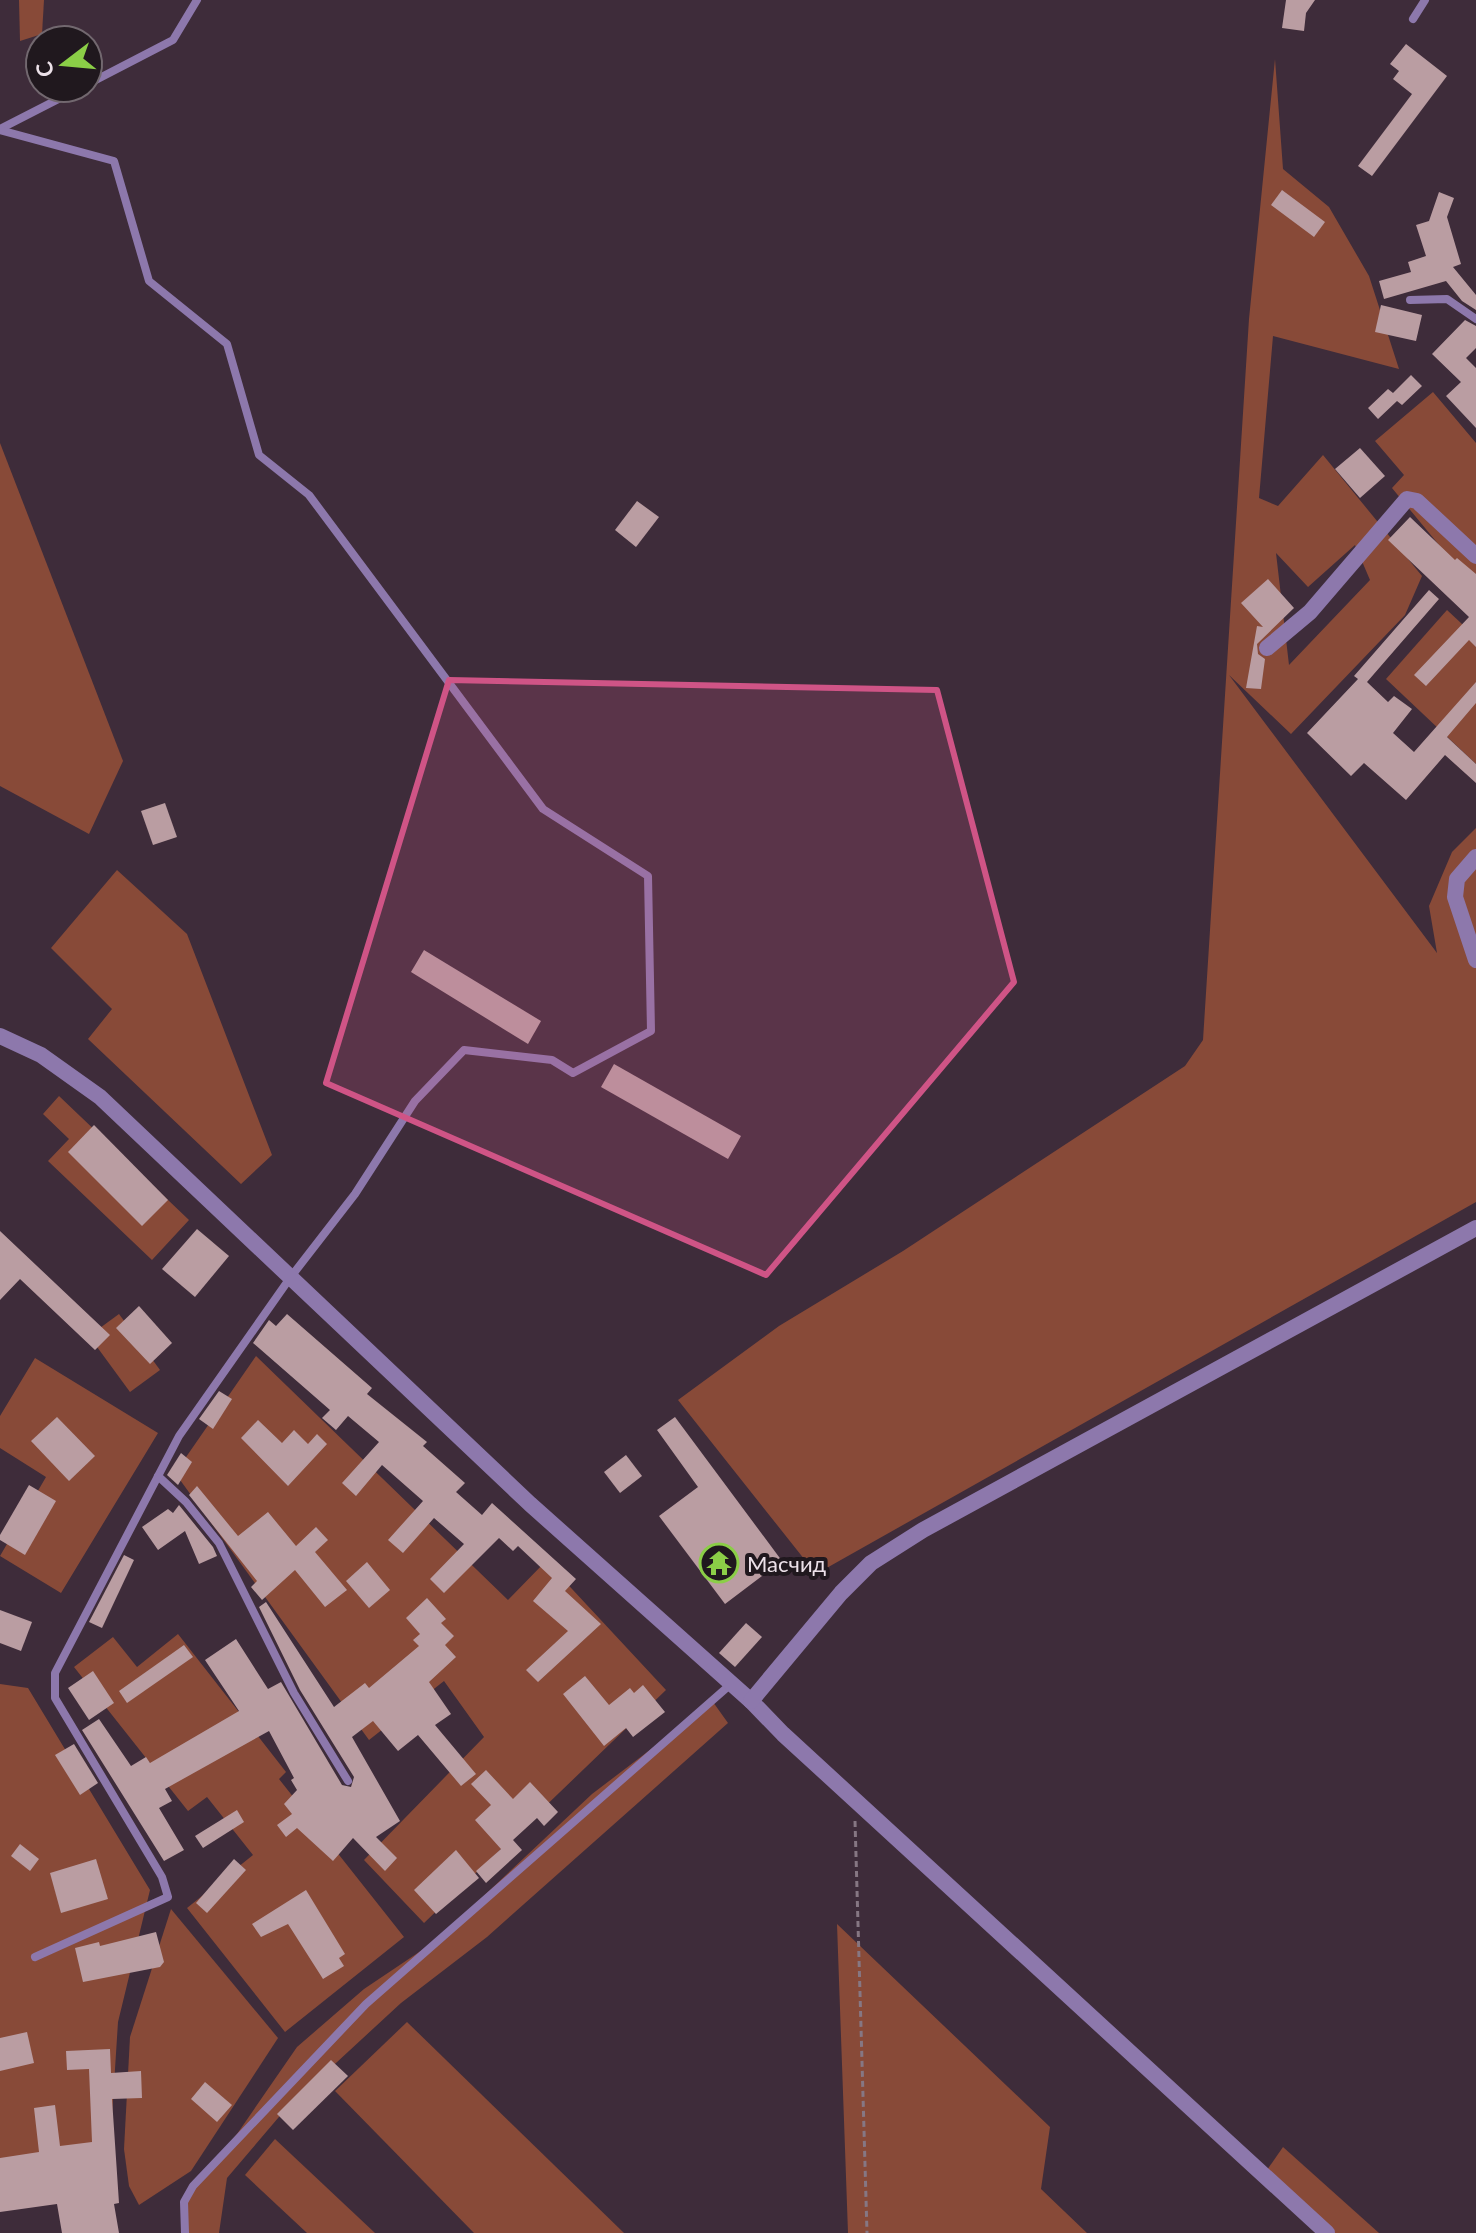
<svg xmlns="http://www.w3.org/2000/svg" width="1476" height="2233" viewBox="0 0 1476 2233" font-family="Lato,sans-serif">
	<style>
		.green { fill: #884a38; fill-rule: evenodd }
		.building { fill: #ba9da2 }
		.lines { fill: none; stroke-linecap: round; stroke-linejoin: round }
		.path { stroke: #867783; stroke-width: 3; stroke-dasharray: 6 4; stroke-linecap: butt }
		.service { stroke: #8d78ac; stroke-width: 8 }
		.minor { stroke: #8d78ac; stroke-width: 16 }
		.tertiary { stroke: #8d78ac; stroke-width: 16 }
		.marked { fill: #cf5486; fill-opacity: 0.2; stroke: #cf5486; stroke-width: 6; stroke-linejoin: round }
		.labels { text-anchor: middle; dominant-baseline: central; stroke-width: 8; stroke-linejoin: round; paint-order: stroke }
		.poi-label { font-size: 22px; fill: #ece1e9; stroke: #20181e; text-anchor: start }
	</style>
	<rect width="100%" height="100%" fill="#3e2c3a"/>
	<g class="green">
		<polygon points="19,0 44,0 42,34 20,41"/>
		<path d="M1275 59 1283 169 1329 207 1369 276 1399 369 1273 336 1259 498 1278 506 1323 455 1422 576 1405 615 1291 734 1229 675 1437 953 1429 906 1452 852 1476 828V1202L816 1574 678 1400 779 1326 903 1251 1185 1066 1203 1040 1249 319ZM1355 545 1370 580 1289 665 1276 553 1308 587Z"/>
		<polygon points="1433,392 1476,443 1476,582 1463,574 1392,488 1404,475 1375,441"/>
		<polygon points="0,443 123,761 89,834 0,786"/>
		<polygon points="1447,610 1476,637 1476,764 1386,679"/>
		<polygon points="117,870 187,934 272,1155 241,1184 88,1039 112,1009 51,948"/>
		<polygon points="59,1096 189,1220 152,1260 48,1161 69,1139 43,1114"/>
		<polygon points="119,1314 160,1370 130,1392 89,1336"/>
		<polygon points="256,1356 508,1600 546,1561 666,1690 424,1923 364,1860 484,1737 444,1681 369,1740 175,1473"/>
		<polygon points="35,1358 158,1433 61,1593 0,1556 46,1477 0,1448 0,1416"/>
		<polygon points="178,1634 286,1772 279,1779 404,1937 285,2032 187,1908 253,1855 207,1797 188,1811 74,1667 113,1637 137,1667"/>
		<polygon points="0,1684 28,1688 150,1890 118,2022 107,2195 0,2210"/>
		<polygon points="713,1702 728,1723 487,1937 401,2003 284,2111 227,2178 219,2233 186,2233 186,2195 237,2134 297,2047 364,1989 437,1940 592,1794"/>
		<polygon points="171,1909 278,2038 191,2171 139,2205 129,2186 124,2149 130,2037"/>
		<polygon points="837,1924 1050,2127 1041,2189 1087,2233 848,2233"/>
		<polygon points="407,2022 624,2233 474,2233 335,2091"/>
		<polygon points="275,2139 375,2233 307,2233 245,2175"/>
		<polygon points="1283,2147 1379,2233 1333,2233 1267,2170"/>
	</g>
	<g class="building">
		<polygon points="1286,0 1315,0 1306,13 1304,31 1282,28"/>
		<polygon points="1406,44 1447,76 1372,176 1358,166 1412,94 1393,79 1399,71 1390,64"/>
		<polygon points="1282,190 1325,222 1314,237 1271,205"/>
		<polygon points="1439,192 1454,198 1447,217 1461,264 1453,267 1476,295 1476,310 1462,301 1446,281 1384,299 1379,281 1411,272 1408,262 1426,256 1416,225 1429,221"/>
		<polygon points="1381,305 1422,315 1416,341 1375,332"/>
		<polygon points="1465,320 1476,326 1476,348 1466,358 1476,368 1476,428 1446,396 1461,382 1432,354"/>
		<polygon points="1411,375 1422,386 1402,405 1397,401 1378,419 1368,408 1388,389 1393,393"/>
		<polygon points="1360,448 1385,476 1360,498 1335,469"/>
		<polygon points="637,501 659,517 636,547 615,530"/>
		<polygon points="1410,517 1455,560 1457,558 1476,574 1476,647 1469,640 1426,686 1414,675 1469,617 1388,540"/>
		<polygon points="1268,579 1294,608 1257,644 1258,654 1265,659 1261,689 1246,688 1257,626 1263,627 1241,603"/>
		<polygon points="1429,590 1439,599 1367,682 1388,702 1394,696 1412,709 1393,733 1414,752 1476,682 1476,703 1447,737 1476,764 1476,783 1445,755 1406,800 1364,763 1351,776 1307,733 1358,679 1354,676"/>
		<polygon points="165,803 177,837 153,845 141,811"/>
		<polygon points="424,950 541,1021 528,1044 411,972"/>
		<polygon points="614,1064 741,1136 728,1159 601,1087"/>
		<polygon points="94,1125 168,1200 142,1226 68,1152"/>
		<polygon points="197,1229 229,1256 195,1297 162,1269"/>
		<polygon points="0,1231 110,1335 95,1350 20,1279 0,1300"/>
		<polygon points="139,1306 172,1343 150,1364 116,1328"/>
		<polygon points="287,1314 372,1388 367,1394 427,1442 423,1446 465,1483 456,1492 482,1515 492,1503 576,1579 565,1591 601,1624 538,1682 526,1670 568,1631 533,1601 552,1578 518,1546 513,1551 499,1538 444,1593 430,1579 464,1544 434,1518 403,1553 388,1540 423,1501 382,1465 356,1496 342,1483 379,1442 348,1416 336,1430 322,1418 330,1410 253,1343 269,1320 276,1326"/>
		<polygon points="219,1391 232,1399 213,1429 199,1419"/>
		<polygon points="57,1417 95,1456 69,1481 31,1441"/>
		<polygon points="675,1417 782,1561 725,1604 659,1516 698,1487 657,1430"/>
		<polygon points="258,1420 282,1443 294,1430 308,1444 317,1434 327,1444 288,1486 241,1438"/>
		<polygon points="181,1453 192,1462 178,1485 167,1475"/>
		<polygon points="626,1455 642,1476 620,1493 604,1472"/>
		<polygon points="29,1485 56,1501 25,1555 0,1540 0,1535"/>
		<polygon points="197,1486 238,1536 268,1512 296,1546 316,1527 328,1540 315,1552 347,1590 325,1607 295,1570 262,1600 251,1587 257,1581 189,1495"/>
		<polygon points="179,1505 213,1547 217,1556 199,1564 185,1531 158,1550 142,1527 168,1509 173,1513"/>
		<polygon points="124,1555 134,1560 102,1628 89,1622"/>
		<polygon points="367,1562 390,1590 369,1608 346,1581"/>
		<polygon points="427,1598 446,1619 441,1623 454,1636 445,1645 456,1657 429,1682 451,1714 435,1725 476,1774 461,1786 418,1735 398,1751 373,1721 352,1737 400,1821 376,1837 397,1858 385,1871 353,1838 333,1861 297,1828 286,1837 277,1825 292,1814 284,1804 297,1790 291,1780 294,1778 269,1731 165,1789 172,1801 159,1808 184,1850 164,1861 82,1730 99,1719 131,1766 146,1757 150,1763 239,1711 205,1660 236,1639 268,1689 281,1682 342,1785 351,1787 354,1777 300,1690 259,1607 266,1602 334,1707 365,1683 369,1688 419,1646 413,1640 420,1634 406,1618"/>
		<polygon points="0,1610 32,1622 21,1651 0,1643"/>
		<polygon points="746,1623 762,1637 735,1667 719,1653"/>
		<polygon points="184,1645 193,1657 127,1703 119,1691"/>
		<polygon points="93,1671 114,1703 89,1720 68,1688"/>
		<polygon points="585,1676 609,1705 630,1688 634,1693 643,1685 665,1712 633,1737 626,1728 604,1746 563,1694"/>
		<polygon points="74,1744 98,1783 80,1795 55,1755"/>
		<polygon points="486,1770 513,1799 530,1782 558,1812 544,1826 537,1818 513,1840 522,1850 486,1883 476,1871 501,1849 475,1820 491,1805 471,1784"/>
		<polygon points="237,1810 244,1822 203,1848 195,1836"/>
		<polygon points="20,1844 39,1859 30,1871 11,1856"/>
		<polygon points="456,1850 479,1878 436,1914 414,1890"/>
		<polygon points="96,1859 108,1899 61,1913 50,1873"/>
		<polygon points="234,1859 246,1870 207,1913 196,1903"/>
		<polygon points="306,1890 345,1954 339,1958 344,1966 323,1979 288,1924 261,1937 252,1924"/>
		<polygon points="156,1932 164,1962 160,1967 83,1982 75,1948 99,1942 100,1946"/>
		<polygon points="27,2032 34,2063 0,2071 0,2038"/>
		<polygon points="110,2049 111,2073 141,2071 142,2098 112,2099 119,2203 114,2204 119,2233 62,2233 57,2204 0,2212 0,2158 39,2152 34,2108 55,2105 60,2146 92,2142 89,2069 67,2070 66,2051"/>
		<polygon points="331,2060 348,2076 293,2130 277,2114"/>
		<polygon points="205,2082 232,2105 217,2122 191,2099"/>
	</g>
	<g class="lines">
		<polyline class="path" points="855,1821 867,2233"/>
		<g class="service">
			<polyline points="1413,19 1425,0"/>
			<polyline points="88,84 173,40 197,0"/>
			<polyline points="0,129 80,88"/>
			<polyline points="0,130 114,161 149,281 227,344 259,455 309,495 543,809 648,876 651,1031 573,1073 552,1060 464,1050 415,1101 355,1194 290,1278 179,1436 55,1673 55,1698 162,1877 168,1897 35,1957"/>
			<polyline points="1410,300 1447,299 1476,319"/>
			<polyline points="158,1476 186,1502 219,1543 294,1693 348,1781"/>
			<polyline points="185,2233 184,2202 193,2186 366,2004 731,1684"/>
		</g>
		<g class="minor">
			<polyline points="1267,648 1310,612 1407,499 1417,501 1476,556"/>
			<polyline points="1476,857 1457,879 1455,897 1476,960"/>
		</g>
		<g class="tertiary">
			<polyline points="0,1036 41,1055 100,1097 530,1504 751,1701 783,1734 1327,2233"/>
			<polyline points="751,1701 841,1593 871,1563 923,1530 1476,1228"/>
		</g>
	</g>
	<path class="marked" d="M449 680 937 690 1014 982 766 1275 326 1083Z"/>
	<defs>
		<g id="temple-ring" transform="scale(2)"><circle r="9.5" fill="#20181e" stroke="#8bce47" stroke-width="1.5"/><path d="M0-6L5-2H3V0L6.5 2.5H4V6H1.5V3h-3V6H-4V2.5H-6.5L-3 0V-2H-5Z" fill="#8bce47"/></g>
	</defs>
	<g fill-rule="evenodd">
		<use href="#temple-ring" x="719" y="1563"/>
	</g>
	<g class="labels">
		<g class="poi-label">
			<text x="747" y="1563">Масчид</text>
		</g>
	</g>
	<g transform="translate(64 64) rotate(254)"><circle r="38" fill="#20181e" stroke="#72686f" stroke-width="2"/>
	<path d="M0-6L14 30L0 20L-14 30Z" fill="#8bce47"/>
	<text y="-12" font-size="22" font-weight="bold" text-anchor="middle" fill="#ece1e9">С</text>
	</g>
</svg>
